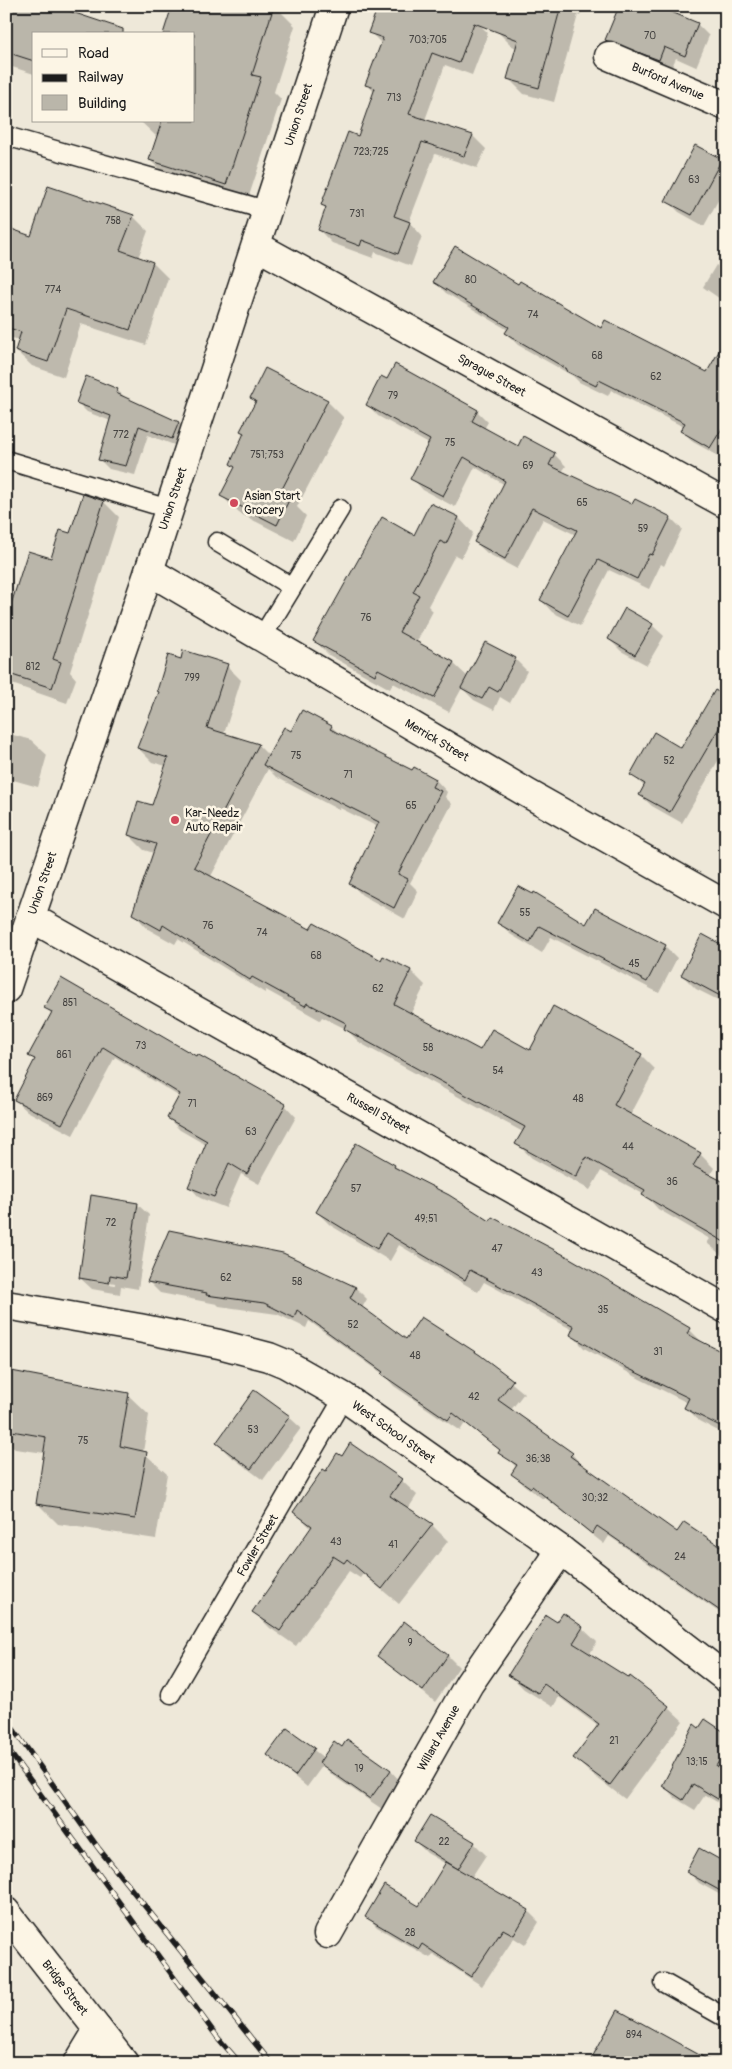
<svg xmlns="http://www.w3.org/2000/svg" width="732" height="2069" viewBox="0 0 732 2069" font-family="Pangolin,sans-serif">
	<style>
		.shadow { fill: #0003; fill-rule: evenodd }
		.building { fill: #bab6aa; stroke: #1c1c1c }
		.lines { fill: none; stroke-linecap: round; stroke-linejoin: round }
		.service-casing { stroke: #1c1c1c; stroke-width: 21 }
		.minor-casing { stroke: #1c1c1c; stroke-width: 31 }
		.secondary-casing { stroke: #1c1c1c; stroke-width: 31 }
		.service { stroke: #fcf5e5; stroke-width: 18 }
		.minor { stroke: #fcf5e5; stroke-width: 28 }
		.secondary { stroke: #fcf5e5; stroke-width: 28 }
		.rail-casing { stroke: #1c1c1c; stroke-width: 5.5 }
		.rail { stroke: #fcf5e5; stroke-width: 4; stroke-dasharray: 11; stroke-linecap: butt }
		.poi-dot { fill: #d1495b; stroke: #fcf5e5; stroke-width: 2 }
		.labels { text-anchor: middle; dominant-baseline: central; stroke-width: 5; stroke-linejoin: round; paint-order: stroke }
		.number-label { font-size: 10px; fill: #444240 }
		.street-label { font-size: 12px; fill: #1c1c1c; stroke: #fcf5e5 }
		.poi-label { font-size: 12px; fill: #1c1c1c; stroke: #fcf5e5; text-anchor: start }
	</style>
	<rect width="100%" height="100%" fill="#eee8d9"/>
	<filter id="ink" filterUnits="userSpaceOnUse"><feTurbulence type="fractalNoise" baseFrequency=".02" numOctaves="2"/><feDisplacementMap in="SourceGraphic" scale="10" xChannelSelector="R" yChannelSelector="G"/><feConvolveMatrix kernelMatrix="1 2 1 2 8 2 1 2 1" color-interpolation-filters="sRGB"/></filter>
	<g filter="url(#ink)">
		<g class="shadow">
			<polygon points="6,6 34,34 34,74 6,65"/>
			<polygon points="173,6 275,6 295,26 274,92 281,99 246,205 171,181 150,160 158,138 140,121 194,121 194,34"/>
			<polygon points="506,6 584,6 580,16 578,15 554,102 524,94 509,79 517,48 512,46 497,31"/>
			<polygon points="654,6 697,24 709,36 696,67 676,58 670,71 618,51 607,39"/>
			<polygon points="725,6 726,6 726,17 721,12"/>
			<polygon points="474,19 488,33 472,75 445,65 425,120 473,136 486,149 477,168 435,154 409,222 422,236 411,266 375,252 373,258 332,243 319,230 327,209 322,205 359,137 375,93 367,84 382,44 370,32"/>
			<polygon points="696,147 726,165 726,186 704,226 679,212 667,200"/>
			<polygon points="133,216 148,231 138,258 153,263 168,278 146,345 81,324 64,377 32,366 16,351 19,340 6,336 6,229 32,238"/>
			<polygon points="716,265 726,271 726,303 703,287"/>
			<polygon points="435,282 519,286 602,330 726,384 726,460 693,442 682,430 684,427 611,390 608,396 579,382 573,376 518,345 506,333 508,330 446,293"/>
			<polygon points="117,390 126,398 179,423 188,432 182,448 148,435 135,475 109,469 100,460 111,421 87,412 78,403"/>
			<polygon points="251,397 327,401 344,418 297,507 306,516 294,541 239,513 222,496 236,469 231,464 245,435 241,431 257,403"/>
			<polygon points="367,404 477,411 488,422 484,429 518,448 554,454 566,466 562,472 633,506 636,500 671,518 682,529 664,566 661,564 649,589 609,570 580,626 552,612 541,600 576,535 543,519 517,569 487,553 475,542 505,485 475,467 455,507 423,490 412,478 429,444 378,416"/>
			<polygon points="83,496 104,502 119,517 70,672 76,679 67,703 6,682 6,625 71,535"/>
			<polygon points="430,504 459,518 473,533 461,558 455,555 428,606 433,611 416,643 453,663 468,677 515,659 527,671 510,703 500,697 494,710 474,700 462,688 449,712 393,683 390,689 329,655 315,641 415,536"/>
			<polygon points="652,625 664,636 647,665 621,651 609,639"/>
			<polygon points="181,661 227,666 241,680 224,734 258,745 269,756 291,732 332,727 341,736 412,772 414,769 436,780 447,792 445,797 452,804 410,883 418,891 405,919 362,895 350,883 378,827 340,808 339,810 276,777 268,769 210,878 311,931 382,961 411,971 425,985 410,1015 481,1052 641,1055 655,1069 630,1116 700,1154 714,1168 710,1176 726,1184 726,1259 707,1243 710,1239 658,1209 645,1195 601,1171 590,1190 532,1158 517,1144 523,1132 360,1043 346,1029 322,1017 320,1020 266,990 265,993 178,939 175,944 148,929 134,914 154,853 144,850 129,835 153,807 166,766 152,762 138,748"/>
			<polygon points="726,698 726,747 682,823 652,806 640,795 645,787 632,775 681,749"/>
			<polygon points="6,733 31,740 47,755 38,787 6,778"/>
			<polygon points="6,864 10,867 6,877"/>
			<polygon points="499,922 587,926 665,946 677,958 659,993 551,937 542,953 510,934"/>
			<polygon points="726,948 726,1004 696,989 682,975"/>
			<polygon points="46,1008 196,1058 285,1105 296,1117 259,1184 241,1174 226,1208 200,1198 189,1186 206,1145 180,1130 168,1118 180,1097 115,1057 73,1135 27,1111 15,1100 35,1061 30,1055 52,1014"/>
			<polygon points="357,1144 491,1223 689,1329 702,1342 726,1356 726,1435 699,1421 686,1407 688,1403 640,1379 584,1348 571,1334 573,1330 484,1282 478,1292 399,1245 390,1261 330,1225 317,1212"/>
			<path d="M137 1204 149 1215 138 1289 121 1286 120 1294 92 1289 80 1278ZM91 1279 115 1283V1285L91 1281Z"/>
			<polygon points="283,1254 356,1288 367,1299 362,1308 407,1340 479,1356 524,1393 511,1410 572,1454 583,1467 677,1534 719,1547 726,1535 726,1617 609,1536 604,1544 544,1497 543,1499 524,1485 512,1473 517,1468 501,1451 465,1423 460,1431 394,1386 383,1374 309,1321 306,1328 277,1314 219,1306 217,1304 160,1293 149,1282"/>
			<polygon points="6,1371 128,1395 149,1415 143,1452 167,1474 156,1539 58,1524 37,1503 45,1453 15,1449 6,1440"/>
			<polygon points="289,1417 301,1428 263,1480 229,1455 217,1443"/>
			<polygon points="326,1472 401,1480 417,1495 408,1509 432,1525 448,1541 399,1604 363,1574 360,1578 349,1571 296,1646 270,1628 254,1612 312,1529 295,1512"/>
			<polygon points="404,1623 448,1656 459,1667 435,1702 379,1656"/>
			<polygon points="558,1624 582,1628 597,1642 589,1655 668,1707 683,1721 625,1799 589,1772 575,1758 598,1726 559,1697 553,1707 524,1689 510,1675"/>
			<polygon points="288,1730 324,1758 390,1770 401,1782 382,1809 332,1775 323,1765 307,1787 268,1755"/>
			<polygon points="699,1730 726,1734 726,1802 724,1806 705,1795 695,1810 675,1798 664,1786"/>
			<polygon points="415,1841 474,1843 486,1855 471,1878 528,1911 539,1922 525,1945 514,1938 482,1986 433,1954 430,1958 377,1927 367,1916 419,1908 446,1864 427,1853"/>
			<polygon points="726,1861 726,1898 699,1883 688,1871 724,1864"/>
		</g>
		<g class="building">
			<polygon points="6,6 54,6 123,29 123,34 34,34 34,61 6,52"/>
			<polygon points="172,6 274,6 252,75 261,77 226,185 149,160 162,121 194,121 194,34 163,34"/>
			<polygon points="378,6 561,6 539,88 507,79 518,40 474,23 459,63 432,53 409,114 473,135 464,156 422,142 394,216 410,222 398,254 362,240 360,246 318,230 326,207 321,205 348,132 358,136 375,88 365,85 383,38 368,33"/>
			<polygon points="619,6 657,6 698,23 685,56 664,47 659,60 605,40"/>
			<polygon points="695,145 722,159 692,215 665,201"/>
			<polygon points="48,186 134,215 120,250 153,262 130,330 66,309 48,362 15,351 21,332 6,327 6,227 31,236"/>
			<polygon points="455,246 518,284 520,281 601,328 605,320 707,372 726,339 726,422 710,448 680,431 685,423 599,380 596,386 566,371 567,369 505,333 509,327 433,282"/>
			<polygon points="395,364 478,410 472,421 518,446 523,436 555,453 549,465 632,504 635,499 671,517 652,555 649,554 637,579 598,560 568,616 540,600 577,530 532,508 505,559 474,542 505,481 464,457 443,496 410,479 430,440 366,405 381,376 387,379"/>
			<polygon points="265,368 328,400 280,493 290,498 277,525 220,496 235,467 230,464 244,433 240,431 256,401 250,398"/>
			<polygon points="86,376 118,389 116,393 179,422 172,439 139,426 126,466 98,460 111,416 76,403"/>
			<polygon points="83,494 104,501 53,659 61,662 52,688 6,673 6,620 28,551 51,558 60,530 70,533"/>
			<polygon points="430,503 459,517 446,544 440,541 413,592 419,595 399,632 454,662 434,698 378,669 375,675 313,641 382,517 414,535"/>
			<polygon points="625,608 653,624 635,655 608,639"/>
			<polygon points="485,642 516,658 498,692 489,687 482,699 461,688"/>
			<polygon points="183,650 228,664 207,728 259,744 194,867 310,929 314,923 381,960 383,956 411,970 394,1004 480,1050 492,1029 530,1050 553,1006 642,1054 614,1105 701,1153 693,1166 726,1183 726,1243 642,1195 645,1190 586,1157 576,1177 515,1144 525,1127 344,1029 346,1023 307,1003 305,1006 252,977 250,980 163,925 161,930 132,914 156,844 128,835 138,801 152,805 168,758 137,748 159,692 157,691 168,655 181,659"/>
			<polygon points="715,690 726,696 726,716 670,812 639,795 645,784 630,775 654,732 681,748"/>
			<polygon points="302,710 332,726 330,729 412,770 414,767 436,779 432,787 441,791 398,874 408,879 394,908 349,884 379,822 329,797 327,799 263,765 284,727 291,731"/>
			<polygon points="518,886 533,894 534,892 586,924 595,908 666,945 647,982 539,926 530,942 497,923"/>
			<polygon points="702,934 726,947 726,999 681,975"/>
			<polygon points="61,978 196,1056 197,1054 286,1104 247,1174 229,1163 214,1197 188,1187 207,1141 167,1118 180,1094 103,1047 62,1124 14,1100 35,1059 28,1056 52,1012 44,1008"/>
			<polygon points="356,1143 395,1165 394,1167 449,1195 490,1221 492,1217 568,1257 690,1328 687,1334 726,1354 726,1429 684,1408 689,1398 625,1367 570,1335 574,1326 470,1270 465,1280 386,1233 377,1249 316,1212"/>
			<polygon points="91,1195 138,1203 126,1278 110,1275 109,1283 79,1278"/>
			<polygon points="169,1230 283,1253 356,1287 350,1298 406,1339 421,1317 480,1355 513,1380 498,1400 573,1453 570,1456 677,1532 684,1522 726,1550 726,1615 597,1526 592,1534 532,1486 531,1488 511,1474 517,1465 498,1453 500,1450 453,1413 448,1420 381,1374 383,1372 297,1310 294,1318 264,1303 206,1295 207,1293 147,1282"/>
			<polygon points="6,1370 129,1393 120,1446 147,1452 135,1519 36,1504 46,1437 6,1430"/>
			<polygon points="254,1390 290,1416 251,1469 216,1443"/>
			<polygon points="350,1443 402,1479 390,1496 433,1524 382,1589 347,1559 344,1563 333,1556 280,1631 252,1612 312,1526 293,1512 323,1469 326,1471 337,1453 342,1456"/>
			<polygon points="563,1613 583,1627 573,1643 629,1678 630,1676 669,1706 610,1785 573,1758 599,1724 544,1684 538,1693 508,1675 546,1615 557,1622"/>
			<polygon points="404,1621 448,1655 423,1691 377,1656"/>
			<polygon points="705,1719 726,1733 726,1750 716,1766 726,1772 726,1804 693,1784 683,1800 662,1786 694,1724 699,1728"/>
			<polygon points="287,1728 315,1748 295,1776 267,1755"/>
			<polygon points="347,1739 391,1770 370,1799 319,1763 334,1741 342,1747"/>
			<polygon points="430,1815 475,1842 458,1869 414,1841"/>
			<polygon points="699,1848 726,1863 726,1894 686,1872"/>
			<polygon points="446,1862 529,1910 514,1935 503,1929 471,1977 422,1944 419,1949 365,1917 384,1885 419,1906"/>
			<polygon points="618,2010 714,2063 589,2063"/>
		</g>
		<g class="lines">
			<g class="service-casing">
				<g id="service">
					<polyline points="6,136 269,211"/>
					<polyline points="6,460 169,509"/>
					<polyline points="217,542 292,587"/>
					<polyline points="262,637 340,509"/>
					<path id="s1" d="M171 1694 344 1397"/>
					<polyline points="664,1983 726,2018"/>
				</g>
			</g>
			<g class="minor-casing">
				<g id="minor">
					<path id="s2" d="M609 56 726 106"/>
					<path id="s3" d="M257 246 726 504"/>
					<path id="s4" d="M149 571 527 793 726 905"/>
					<path id="s5" d="M30 917 726 1309"/>
					<path id="s6" d="M6 1305 139 1328 219 1344 269 1357 286 1364 344 1397 561 1550 726 1678"/>
					<path id="s7" d="M6 1912 124 2063"/>
					<path id="s8" d="M328 1934 469 1684 561 1550"/>
					<polyline points="78,2063 98,2030"/>
				</g>
			</g>
			<g class="secondary-casing">
				<g id="secondary">
					<path id="s9" d="M6 989 149 571 334 6"/>
				</g>
			</g>
			<use href="#service" class="service"/>
			<use href="#minor" class="minor"/>
			<use href="#secondary" class="secondary"/>
			<g class="rail-casing">
				<g id="rail">
					<polyline points="6,1719 99,1849 271,2063"/>
					<polyline points="6,1747 218,2038 240,2063"/>
				</g>
			</g>
			<use href="#rail" class="rail"/>
		</g>
	</g>
	<g class="poi-dot">
		<circle cx="234" cy="503" r="5"/>
		<circle cx="175" cy="820" r="5"/>
	</g>
	<g class="labels">
		<g class="number-label">
			<text x="650" y="36">70</text>
			<text x="428" y="40">703;705</text>
			<text x="394" y="98">713</text>
			<text x="371" y="152">723;725</text>
			<text x="694" y="180">63</text>
			<text x="357" y="214">731</text>
			<text x="113" y="221">758</text>
			<text x="471" y="280">80</text>
			<text x="53" y="290">774</text>
			<text x="533" y="315">74</text>
			<text x="597" y="356">68</text>
			<text x="656" y="377">62</text>
			<text x="393" y="396">79</text>
			<text x="121" y="435">772</text>
			<text x="450" y="443">75</text>
			<text x="267" y="455">751;753</text>
			<text x="528" y="466">69</text>
			<text x="582" y="503">65</text>
			<text x="643" y="529">59</text>
			<text x="366" y="618">76</text>
			<text x="33" y="667">812</text>
			<text x="192" y="678">799</text>
			<text x="296" y="756">75</text>
			<text x="669" y="761">52</text>
			<text x="348" y="775">71</text>
			<text x="411" y="806">65</text>
			<text x="525" y="913">55</text>
			<text x="208" y="926">76</text>
			<text x="262" y="933">74</text>
			<text x="316" y="956">68</text>
			<text x="634" y="964">45</text>
			<text x="378" y="989">62</text>
			<text x="70" y="1003">851</text>
			<text x="141" y="1046">73</text>
			<text x="428" y="1048">58</text>
			<text x="64" y="1055">861</text>
			<text x="498" y="1071">54</text>
			<text x="45" y="1098">869</text>
			<text x="578" y="1099">48</text>
			<text x="192" y="1104">71</text>
			<text x="251" y="1132">63</text>
			<text x="628" y="1147">44</text>
			<text x="672" y="1182">36</text>
			<text x="356" y="1189">57</text>
			<text x="426" y="1219">49;51</text>
			<text x="111" y="1223">72</text>
			<text x="497" y="1249">47</text>
			<text x="537" y="1273">43</text>
			<text x="226" y="1278">62</text>
			<text x="297" y="1282">58</text>
			<text x="603" y="1310">35</text>
			<text x="353" y="1325">52</text>
			<text x="658" y="1352">31</text>
			<text x="415" y="1356">48</text>
			<text x="474" y="1397">42</text>
			<text x="253" y="1430">53</text>
			<text x="83" y="1441">75</text>
			<text x="538" y="1459">36;38</text>
			<text x="595" y="1498">30;32</text>
			<text x="336" y="1542">43</text>
			<text x="393" y="1545">41</text>
			<text x="680" y="1557">24</text>
			<text x="410" y="1643">9</text>
			<text x="614" y="1741">21</text>
			<text x="697" y="1762">13;15</text>
			<text x="359" y="1769">19</text>
			<text x="444" y="1842">22</text>
			<text x="410" y="1933">28</text>
			<text x="634" y="2035">894</text>
		</g>
		<g class="street-label">
			<text stroke="none"><textPath href="#s2" startOffset="64">Burford Avenue</textPath></text>
			<text stroke="none"><textPath href="#s9" startOffset="922">Union Street</textPath></text>
			<text stroke="none"><textPath href="#s3" startOffset="268">Sprague Street</textPath></text>
			<text stroke="none"><textPath href="#s9" startOffset="518">Union Street</textPath></text>
			<text stroke="none"><textPath href="#s4" startOffset="334">Merrick Street</textPath></text>
			<text stroke="none"><textPath href="#s9" startOffset="112">Union Street</textPath></text>
			<text stroke="none"><textPath href="#s5" startOffset="400">Russell Street</textPath></text>
			<text stroke="none"><textPath href="#s6" startOffset="414">West School Street</textPath></text>
			<text stroke="none"><textPath href="#s1" startOffset="172">Fowler Street</textPath></text>
			<text stroke="none"><textPath href="#s8" startOffset="225">Willard Avenue</textPath></text>
			<text stroke="none"><textPath href="#s7" startOffset="96">Bridge Street</textPath></text>
		</g>
		<g class="poi-label">
			<text x="244" y="496">Asian Start<tspan x="244" dy="14">Grocery</tspan></text>
			<text x="185" y="813">Kar-Needz<tspan x="185" dy="14">Auto Repair</tspan></text>
		</g>
	</g>
	<rect width="732" height="2069" fill="none" stroke="#fcf5e5" stroke-width="25"/>
	<rect x="12" y="12" width="707" height="2044" fill="none" stroke="#1c1c1c" stroke-width="2" filter="url(#ink)"/>
	<rect x="32" y="32" width="162" height="90" fill="#fcf5e5" stroke="#a29e95"/>
	<rect x="42" y="49" width="25" height="8" fill="#fcf5e5" stroke="#a29e95"/>
	<text x="78" y="58" font-size="15" fill="#1c1c1c">Road</text>
	<rect x="42" y="74" width="25" height="8" fill="#1c1c1c" stroke="#a29e95"/>
	<text x="78" y="82" font-size="15" fill="#1c1c1c">Railway</text>
	<rect x="42" y="95" width="25" height="15" fill="#bab6aa" stroke="#a29e95"/>
	<text x="78" y="108" font-size="15" fill="#1c1c1c">Building</text>
</svg>
